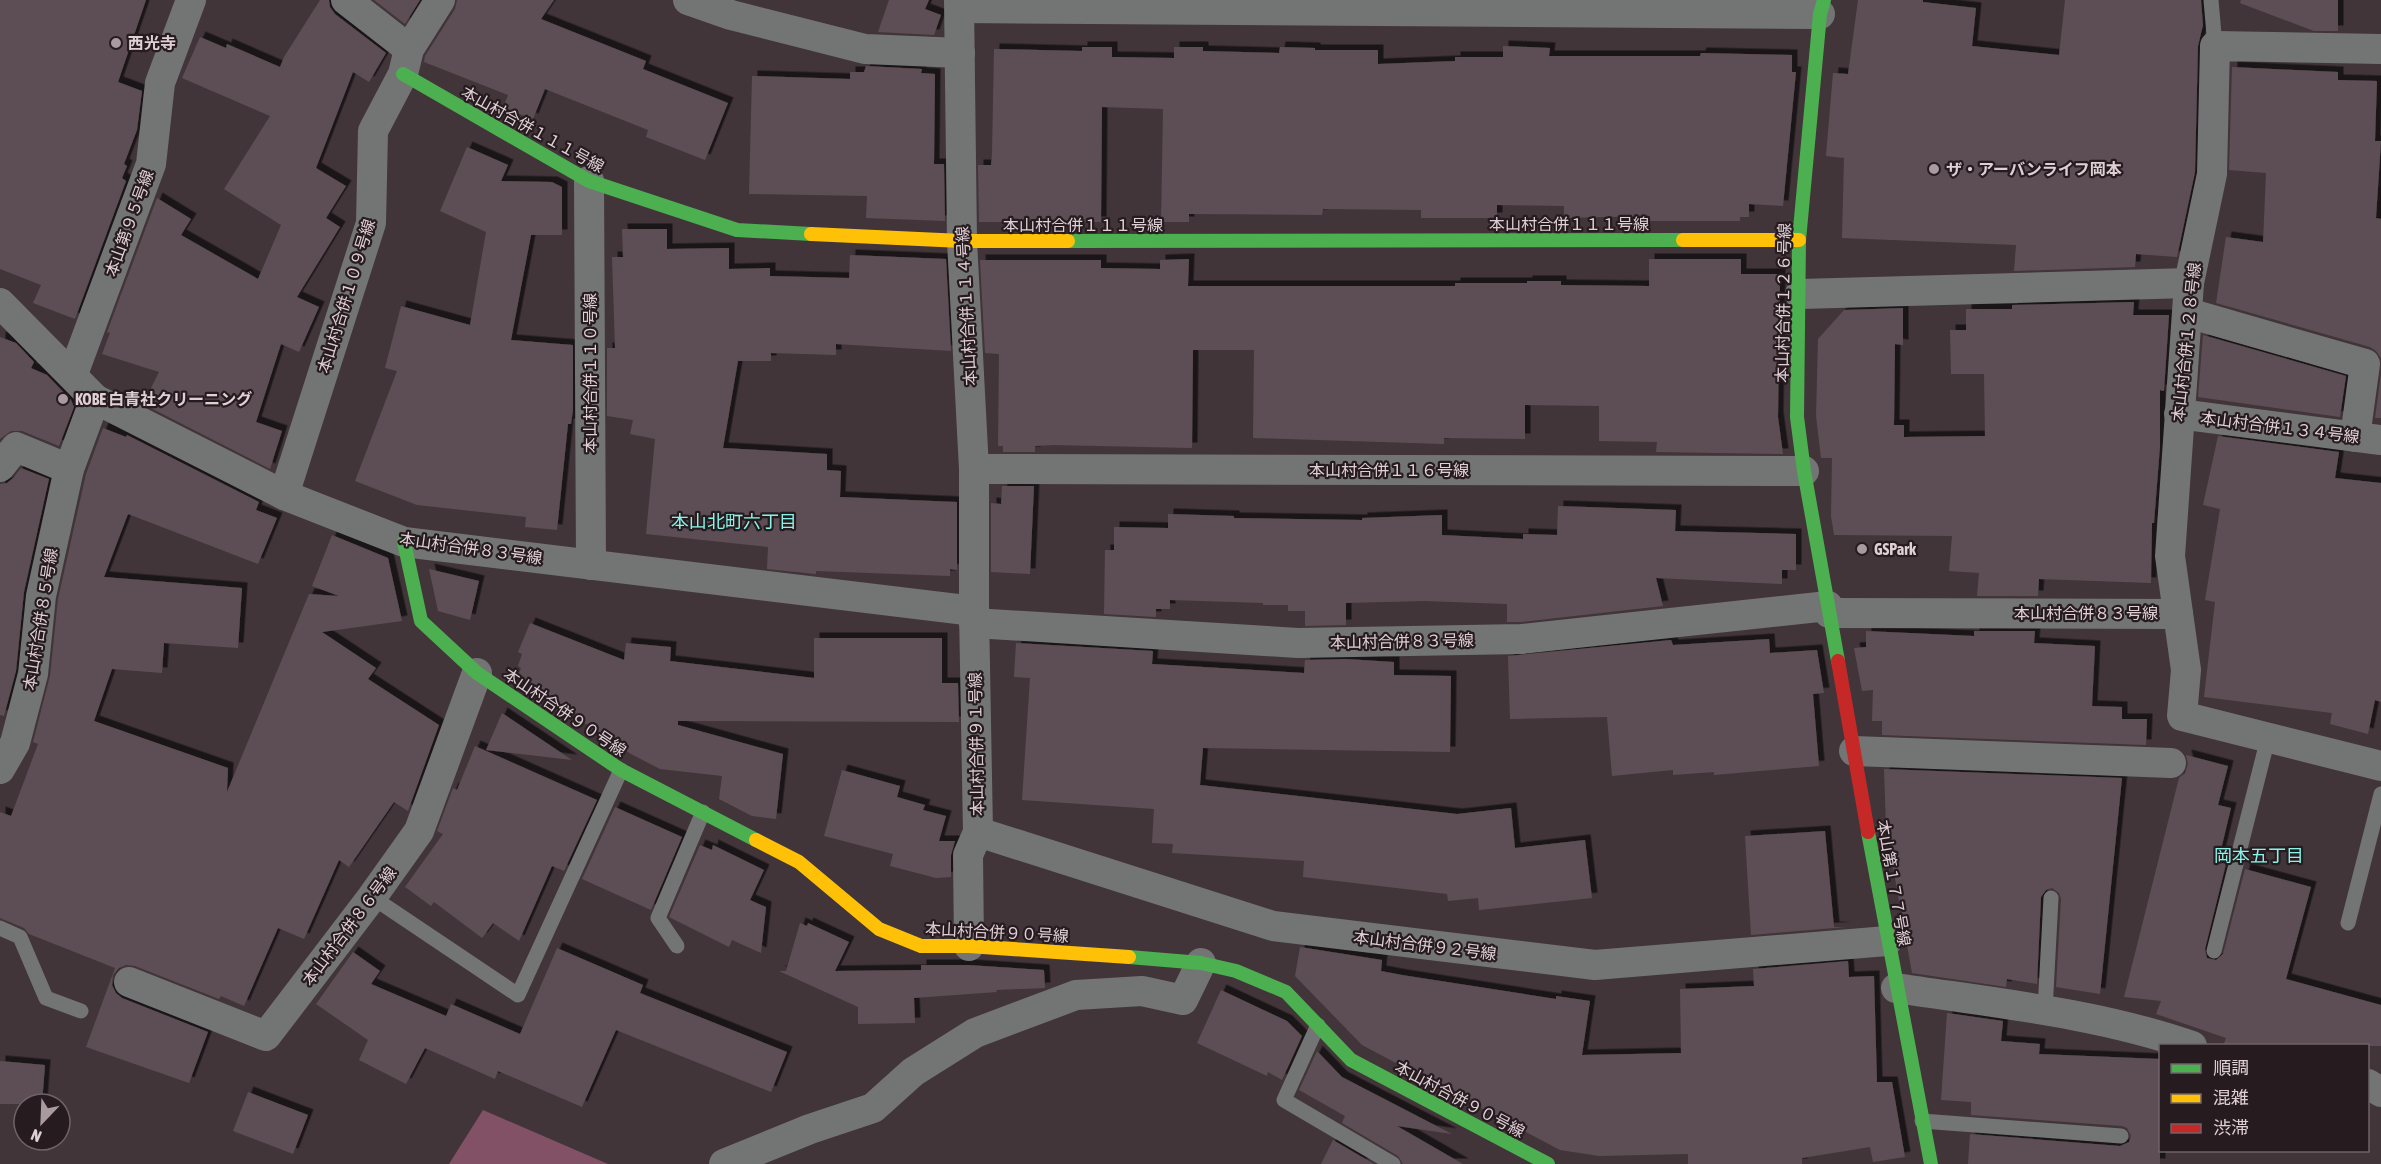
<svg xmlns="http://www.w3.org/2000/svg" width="2381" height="1164" viewBox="0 0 2381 1164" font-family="'Asap Condensed','Noto Sans JP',sans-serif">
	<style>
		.forest { fill: #835165 }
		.building { fill: #5d4e54; filter: url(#shadow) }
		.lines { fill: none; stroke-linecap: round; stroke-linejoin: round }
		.lane { stroke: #737575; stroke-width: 15 }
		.street { stroke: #737575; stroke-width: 30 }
		.fast { stroke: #4caf50; stroke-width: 14 }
		.slow { stroke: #ffc107; stroke-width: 14 }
		.jam { stroke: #c62828; stroke-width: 14 }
		.poi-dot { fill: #a89a9f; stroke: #261b1f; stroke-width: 2 }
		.labels { text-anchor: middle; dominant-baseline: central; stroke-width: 4.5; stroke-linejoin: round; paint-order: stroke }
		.poi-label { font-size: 16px; font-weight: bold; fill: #e0d0d6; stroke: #261b1f; text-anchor: start }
		.street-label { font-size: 16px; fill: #e0d0d6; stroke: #261b1f }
		.neighbourhood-label { font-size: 18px; fill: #89f3e7; stroke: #261b1f }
	</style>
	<defs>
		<filter id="shadow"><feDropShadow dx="5.5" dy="-5.5" stdDeviation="0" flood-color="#0009"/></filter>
	</defs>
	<rect width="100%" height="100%" fill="#413539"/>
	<polygon class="forest" points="483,1110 608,1164 449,1164"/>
	<g class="building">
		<polygon points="0,0 146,0 118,82 142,91 137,130 124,164 127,166 122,178 126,181 75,319 33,303 41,285 0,269"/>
		<polygon points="320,0 329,0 330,7 335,14 386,53 369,82 353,72 316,168 346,186 326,218 340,227 297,297 319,307 299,352 281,344 256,422 282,431 270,469 143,404 159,372 102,354 110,333 107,332 157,198 191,219 181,235 258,279 281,225 224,189 270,116 182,78 200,37 226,48 227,44 280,67 284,57"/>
		<polygon points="374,0 420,0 405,24"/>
		<polygon points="457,0 554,0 541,19 646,61 643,69 728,103 705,160 646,137 648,130 545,89 533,119 503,108 508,95 424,62 425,56 455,9"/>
		<polygon points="889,0 929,0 925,9 941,15 934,35 878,32"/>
		<polygon points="1858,0 1923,0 1923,2 1976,8 1972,46 2059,55 2065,0 2201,0 2203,25 2198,46 2195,172 2177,257 2136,254 2135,267 2014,271 2016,245 1842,238 1844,158 1826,156 1833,73 1848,74"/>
		<polygon points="2241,0 2338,0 2338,31 2314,31 2240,3"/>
		<polygon points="1503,46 1550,48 1549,56 1700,56 1701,53 1792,55 1792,72 1796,72 1783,206 1749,204 1749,217 1740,217 1740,221 1649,221 1649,216 1564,218 1564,206 1497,205 1497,218 1421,218 1421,210 1323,209 1322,215 1189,214 1189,222 1161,222 1163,109 1102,107 1101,222 979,222 978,165 991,165 992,154 994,49 1082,51 1082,47 1112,47 1112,57 1174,58 1174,47 1203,47 1203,51 1279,53 1280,47 1315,48 1315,50 1378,50 1378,64 1455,61 1455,57 1503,57"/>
		<polygon points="866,66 922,69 921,73 935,74 934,164 944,164 945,221 866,218 867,196 749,194 752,76 850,79 850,72 864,72"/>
		<polygon points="2232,67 2338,72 2338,80 2377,81 2375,141 2381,141 2376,218 2381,219 2381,358 2376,351 2370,347 2216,303 2226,237 2263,242 2266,173 2229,170"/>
		<polygon points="467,147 508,165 501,181 552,182 562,187 562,235 531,235 511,340 573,345 573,410 571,424 568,424 557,530 525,527 526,517 417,505 355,481 397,371 385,368 401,306 470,325 486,232 440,211"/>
		<polygon points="622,229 667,229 667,249 729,248 729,269 770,268 770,276 849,278 850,255 946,259 951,351 836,344 836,355 771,353 771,361 738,361 723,448 827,454 827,470 841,471 840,497 957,502 957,570 950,569 950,576 816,571 816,574 767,569 768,547 646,534 655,439 630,434 633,420 607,416 607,348 615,348 612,257 623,257"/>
		<polygon points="1189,259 1188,286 1455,286 1455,283 1527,283 1527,281 1561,281 1561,285 1649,286 1649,259 1741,259 1741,274 1780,274 1778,417 1783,454 1656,452 1657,442 1599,441 1599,406 1525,405 1525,439 1444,438 1444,444 1253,438 1254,350 1193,350 1192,448 1053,445 1035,446 1035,452 1003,452 1003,446 998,446 999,354 985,353 980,260 1101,260 1101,268 1160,269 1160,260"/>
		<polygon points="2134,302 2133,315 2169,315 2164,391 2160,390 2160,446 2154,523 2152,523 2151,583 2039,579 2038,596 1977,596 1979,573 1949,571 1952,536 1834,535 1831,516 1832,458 1821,458 1816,416 1818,339 1844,310 1903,308 1903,345 1895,344 1894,425 1904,425 1904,437 1985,436 1984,374 1951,374 1950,330 1966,330 1966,309 2012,309 2012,305"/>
		<polygon points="2203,335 2346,376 2340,417 2198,397"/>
		<polygon points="0,337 16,343 34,362 31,368 47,375 71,400 74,407 59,446 22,431 11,431 0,439"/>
		<polygon points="2381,374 2381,418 2375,418"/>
		<polygon points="103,428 126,437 127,435 259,502 256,510 277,518 258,564 128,514 104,577 242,588 238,648 164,643 162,673 112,669 94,721 228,768 227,792 309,594 339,596 312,586 332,535 388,558 402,621 322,632 376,668 368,679 439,725 408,811 394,802 349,867 339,860 304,939 278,928 244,1006 221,996 219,999 135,966 126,965 119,968 113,975 112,985 116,993 122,998 208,1032 189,1083 86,1047 115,968 29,934 24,928 0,918 0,812 11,816 38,744 33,742 50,676 58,599 86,474"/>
		<polygon points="2218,436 2339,452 2335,478 2381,483 2381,702 2375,700 2368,734 2330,724 2332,713 2204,697 2215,602 2205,600 2220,509 2203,505"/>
		<polygon points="21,468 49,479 24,592 16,671 4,716 0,715 0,484 7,483 13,478"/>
		<polygon points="1002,486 1034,486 1030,574 991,572 991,503 1001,504"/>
		<polygon points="1558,506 1676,510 1675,531 1796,534 1796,570 1782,570 1782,584 1656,578 1663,606 1521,622 1507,622 1507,604 1424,601 1346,603 1346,625 1305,626 1305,611 1288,611 1288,605 1263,605 1263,603 1170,600 1170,609 1156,609 1156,617 1104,614 1105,550 1114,550 1114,527 1168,528 1168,514 1234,516 1234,518 1362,520 1362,518 1442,515 1442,535 1523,539 1523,534 1557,535"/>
		<polygon points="429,569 479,581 470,620 438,611"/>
		<polygon points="530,623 624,660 626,643 671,647 670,661 814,678 814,638 942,638 942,683 958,683 959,722 678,721 678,725 783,754 776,819 752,816 719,799 722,776 660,769 631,754 517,678 521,668 518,666 522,654 518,652"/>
		<polygon points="1866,631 1974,636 1974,631 2035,631 2034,643 2095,646 2092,706 2122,707 2122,719 2147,719 2146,745 1882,735 1882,721 1872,721 1873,690 1862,691 1854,648 1866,647"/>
		<polygon points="1769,639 1770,653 1817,650 1824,693 1813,694 1819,766 1714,775 1714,772 1673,775 1673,770 1612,776 1607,717 1510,719 1508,656 1671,640 1673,645"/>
		<polygon points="1016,643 1153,651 1152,664 1304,673 1305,660 1346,659 1394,662 1394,675 1451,676 1450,752 1203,748 1200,785 1457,814 1511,808 1515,848 1585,840 1592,898 1479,910 1478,898 1448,901 1447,894 1303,877 1304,861 1172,853 1173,844 1152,843 1154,809 1022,800 1030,678 1014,677"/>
		<polygon points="502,713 572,760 486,750"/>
		<polygon points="475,746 597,800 564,871 552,866 519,941 493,923 482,938 434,902 431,906 405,887 443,834 437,831 453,788 457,790"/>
		<polygon points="2186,755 2228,766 2218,805 2231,808 2218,862 2226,864 2205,949 2207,958 2216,960 2223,954 2245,869 2311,887 2286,979 2381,1005 2381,1046 2223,1046 2226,1038 2156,1014 2161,1001 2124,997 2179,778 2185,773 2188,764"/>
		<polygon points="1884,769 2122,778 2100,994 2056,987 2061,899 2059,893 2052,888 2046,890 2041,897 2037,984 2007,979 2006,987 1912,973 1903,922 1901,901 1899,901 1886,827"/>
		<polygon points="842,770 900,786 897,797 925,805 923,810 946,816 939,841 955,841 951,855 951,877 936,878 890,866 893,854 824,836"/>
		<polygon points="615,807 682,837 651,910 582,879"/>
		<polygon points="1825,831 1834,927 1846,927 1751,935 1745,836"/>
		<polygon points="700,845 712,850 713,845 764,870 750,900 766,907 761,953 732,940 729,947 669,917"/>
		<polygon points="800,923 807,926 808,923 849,942 835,971 921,970 921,965 968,965 1044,970 1045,988 996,990 997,992 914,998 915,1023 858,1024 858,1007 779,971 786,971"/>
		<polygon points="1300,947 1382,960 1381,971 1402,975 1556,999 1556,996 1590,1001 1582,1055 1681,1053 1680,989 1754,986 1753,969 1848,961 1849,977 1874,976 1877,1082 1892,1082 1905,1157 1873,1162 1870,1147 1802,1158 1802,1164 1688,1164 1688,1154 1599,1156 1560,1150 1362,1045 1295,976"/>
		<polygon points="557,948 643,985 640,993 787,1052 771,1092 616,1030 582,1107 498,1071 495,1079 425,1048 406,1084 359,1060 368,1040 316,1004 353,952 380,971 371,984 446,1016 451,1004 520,1034"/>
		<polygon points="1221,990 1287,1021 1302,1036 1282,1080 1268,1072 1267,1076 1197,1043"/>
		<polygon points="1947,1013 2003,1021 2001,1041 2040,1044 2039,1054 2160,1059 2160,1164 1968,1164 1970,1134 2120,1146 2129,1142 2131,1136 2127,1128 2122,1126 1971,1115 1971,1102 1941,1100"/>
		<polygon points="1317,1051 1342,1077 1452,1134 1397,1126 1463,1164 1403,1164 1398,1156 1342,1123 1345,1116 1299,1090"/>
		<polygon points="0,1061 45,1065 42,1104 0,1104"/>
		<polygon points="248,1092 308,1115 293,1154 233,1131"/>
		<polygon points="1333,1140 1374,1164 1321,1164"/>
	</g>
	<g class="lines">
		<g class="lane">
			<polyline points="2211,0 2215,46"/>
			<polyline points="372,897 518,995 621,770"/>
			<polyline points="2348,923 2381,794"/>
			<polyline points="0,928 20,937 46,998 81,1011"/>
			<polyline points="677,946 658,918 703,812"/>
			<polyline points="2214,951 2268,738"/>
			<polyline points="2045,1010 2051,898"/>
			<polyline points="1318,1025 1284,1100 1393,1164"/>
			<polyline points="1922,1121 2121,1136"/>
		</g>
		<g class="street">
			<polyline points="346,0 409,49"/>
			<polyline points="688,0 731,15 865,49 960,53"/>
			<polyline points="959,0 962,241 974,469 974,611 978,832 968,855 969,946"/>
			<polyline points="960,8 1820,14"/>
			<polyline points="2381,49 2215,46 2212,174 2189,283 2170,556 2186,670 2182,716 2381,766"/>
			<polyline points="589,181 591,565"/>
			<polyline points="1800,294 2189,283"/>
			<polyline points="0,303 95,399 284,495 404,542 974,611"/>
			<polyline points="2188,313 2365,364 2355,437"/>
			<polyline points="73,374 151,164 160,83 191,0"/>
			<polyline points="2179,414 2381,440"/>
			<polyline points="0,467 16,447 69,469"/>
			<polyline points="974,469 1804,471"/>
			<polyline points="284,495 371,223 373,131 403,74 409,49 440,0"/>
			<polyline points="1829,613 2178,614"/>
			<polyline points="974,623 1298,643 1522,639 1828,606"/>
			<polyline points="1854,751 2171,763"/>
			<polyline points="0,769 15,743 33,674 41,596 69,469 95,399"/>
			<polyline points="978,832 1273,926 1595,965 1887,941"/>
			<polyline points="129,982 266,1036 372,897 419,831 477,673"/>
			<path d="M1896 988C1995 1003 2097 1013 2192 1046"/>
			<polyline points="2368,1084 2381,1092"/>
			<polyline points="724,1164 810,1129 873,1108 913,1072 975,1033 1076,995 1142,991 1183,1000 1201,963"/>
		</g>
		<g class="fast">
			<polyline points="1824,0 1820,14 1799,240 1797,417 1804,471 1838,661"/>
			<polyline points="403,74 589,181 737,230 811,234"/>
			<polyline points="1068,241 1683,240"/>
			<polyline points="404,542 421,621 477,673 621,770 756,840"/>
			<polyline points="1868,832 1931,1164"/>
			<polyline points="1129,957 1201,963 1236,971 1286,992 1351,1060 1548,1164"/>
		</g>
		<g class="slow">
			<polyline points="811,234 962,241 1068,241"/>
			<polyline points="1683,240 1799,240"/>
			<polyline points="756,840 799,862 879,929 921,946 969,946 1129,957"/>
		</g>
		<polyline class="jam" points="1838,661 1868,832"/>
	</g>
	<g class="poi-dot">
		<circle cx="116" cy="43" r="6"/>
		<circle cx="1934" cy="169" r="6"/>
		<circle cx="63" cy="399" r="6"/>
		<circle cx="1862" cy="549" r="6"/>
	</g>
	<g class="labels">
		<g class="poi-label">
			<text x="128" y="43">西光寺</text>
			<text x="1946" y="169">ザ・アーバンライフ岡本</text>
			<text x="75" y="399">KOBE 白青社クリーニング</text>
			<text x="1874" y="549">GSPark</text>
		</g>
		<g class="street-label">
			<text transform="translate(533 129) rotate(29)">本山村合併１１１号線</text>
			<text transform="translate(129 223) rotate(-70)">本山第９５号線</text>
			<text x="1569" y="224">本山村合併１１１号線</text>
			<text x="1083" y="225">本山村合併１１１号線</text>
			<text transform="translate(346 296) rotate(-73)">本山村合併１０９号線</text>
			<text transform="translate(1783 303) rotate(-89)">本山村合併１２６号線</text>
			<text transform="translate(966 306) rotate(-93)">本山村合併１１４号線</text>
			<text transform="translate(2186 342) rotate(-84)">本山村合併１２８号線</text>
			<text transform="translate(590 373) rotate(-90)">本山村合併１１０号線</text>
			<text transform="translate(2280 427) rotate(7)">本山村合併１３４号線</text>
			<text x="1389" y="470">本山村合併１１６号線</text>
			<text transform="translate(471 548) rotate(8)">本山村合併８３号線</text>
			<text x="2086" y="613">本山村合併８３号線</text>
			<text transform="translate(40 619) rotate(-81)">本山村合併８５号線</text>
			<text transform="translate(1402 641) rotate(-1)">本山村合併８３号線</text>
			<text transform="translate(565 712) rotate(34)">本山村合併９０号線</text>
			<text transform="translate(976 744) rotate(-91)">本山村合併９１号線</text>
			<text transform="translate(1894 883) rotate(80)">本山第１７７号線</text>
			<text transform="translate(349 926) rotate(-53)">本山村合併８６号線</text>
			<text transform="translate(997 932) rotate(3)">本山村合併９０号線</text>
			<text transform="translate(1425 945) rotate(7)">本山村合併９２号線</text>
			<text transform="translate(1460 1099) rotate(28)">本山村合併９０号線</text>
		</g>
		<g class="neighbourhood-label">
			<text x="734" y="521">本山北町六丁目</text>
			<text x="2259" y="855">岡本五丁目</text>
		</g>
	</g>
	<rect x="2159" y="1044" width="210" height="108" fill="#261b1f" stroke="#706368" stroke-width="1.5"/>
	<rect x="2171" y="1064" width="30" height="9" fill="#4caf50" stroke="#706368" stroke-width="1.5"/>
	<text x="2213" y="1074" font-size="18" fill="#e0d0d6">順調</text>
	<rect x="2171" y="1094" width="30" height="9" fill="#ffc107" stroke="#706368" stroke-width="1.5"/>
	<text x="2213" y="1104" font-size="18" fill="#e0d0d6">混雑</text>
	<rect x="2171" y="1124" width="30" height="9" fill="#c62828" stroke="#706368" stroke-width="1.5"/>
	<text x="2213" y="1134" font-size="18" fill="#e0d0d6">渋滞</text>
	<g transform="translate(42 1122) rotate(203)"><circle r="28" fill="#261b1f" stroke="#706368" stroke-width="1.5"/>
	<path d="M0-4.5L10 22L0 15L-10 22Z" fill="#a89a9f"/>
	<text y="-9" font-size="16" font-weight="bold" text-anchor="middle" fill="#e0d0d6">N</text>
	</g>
</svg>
